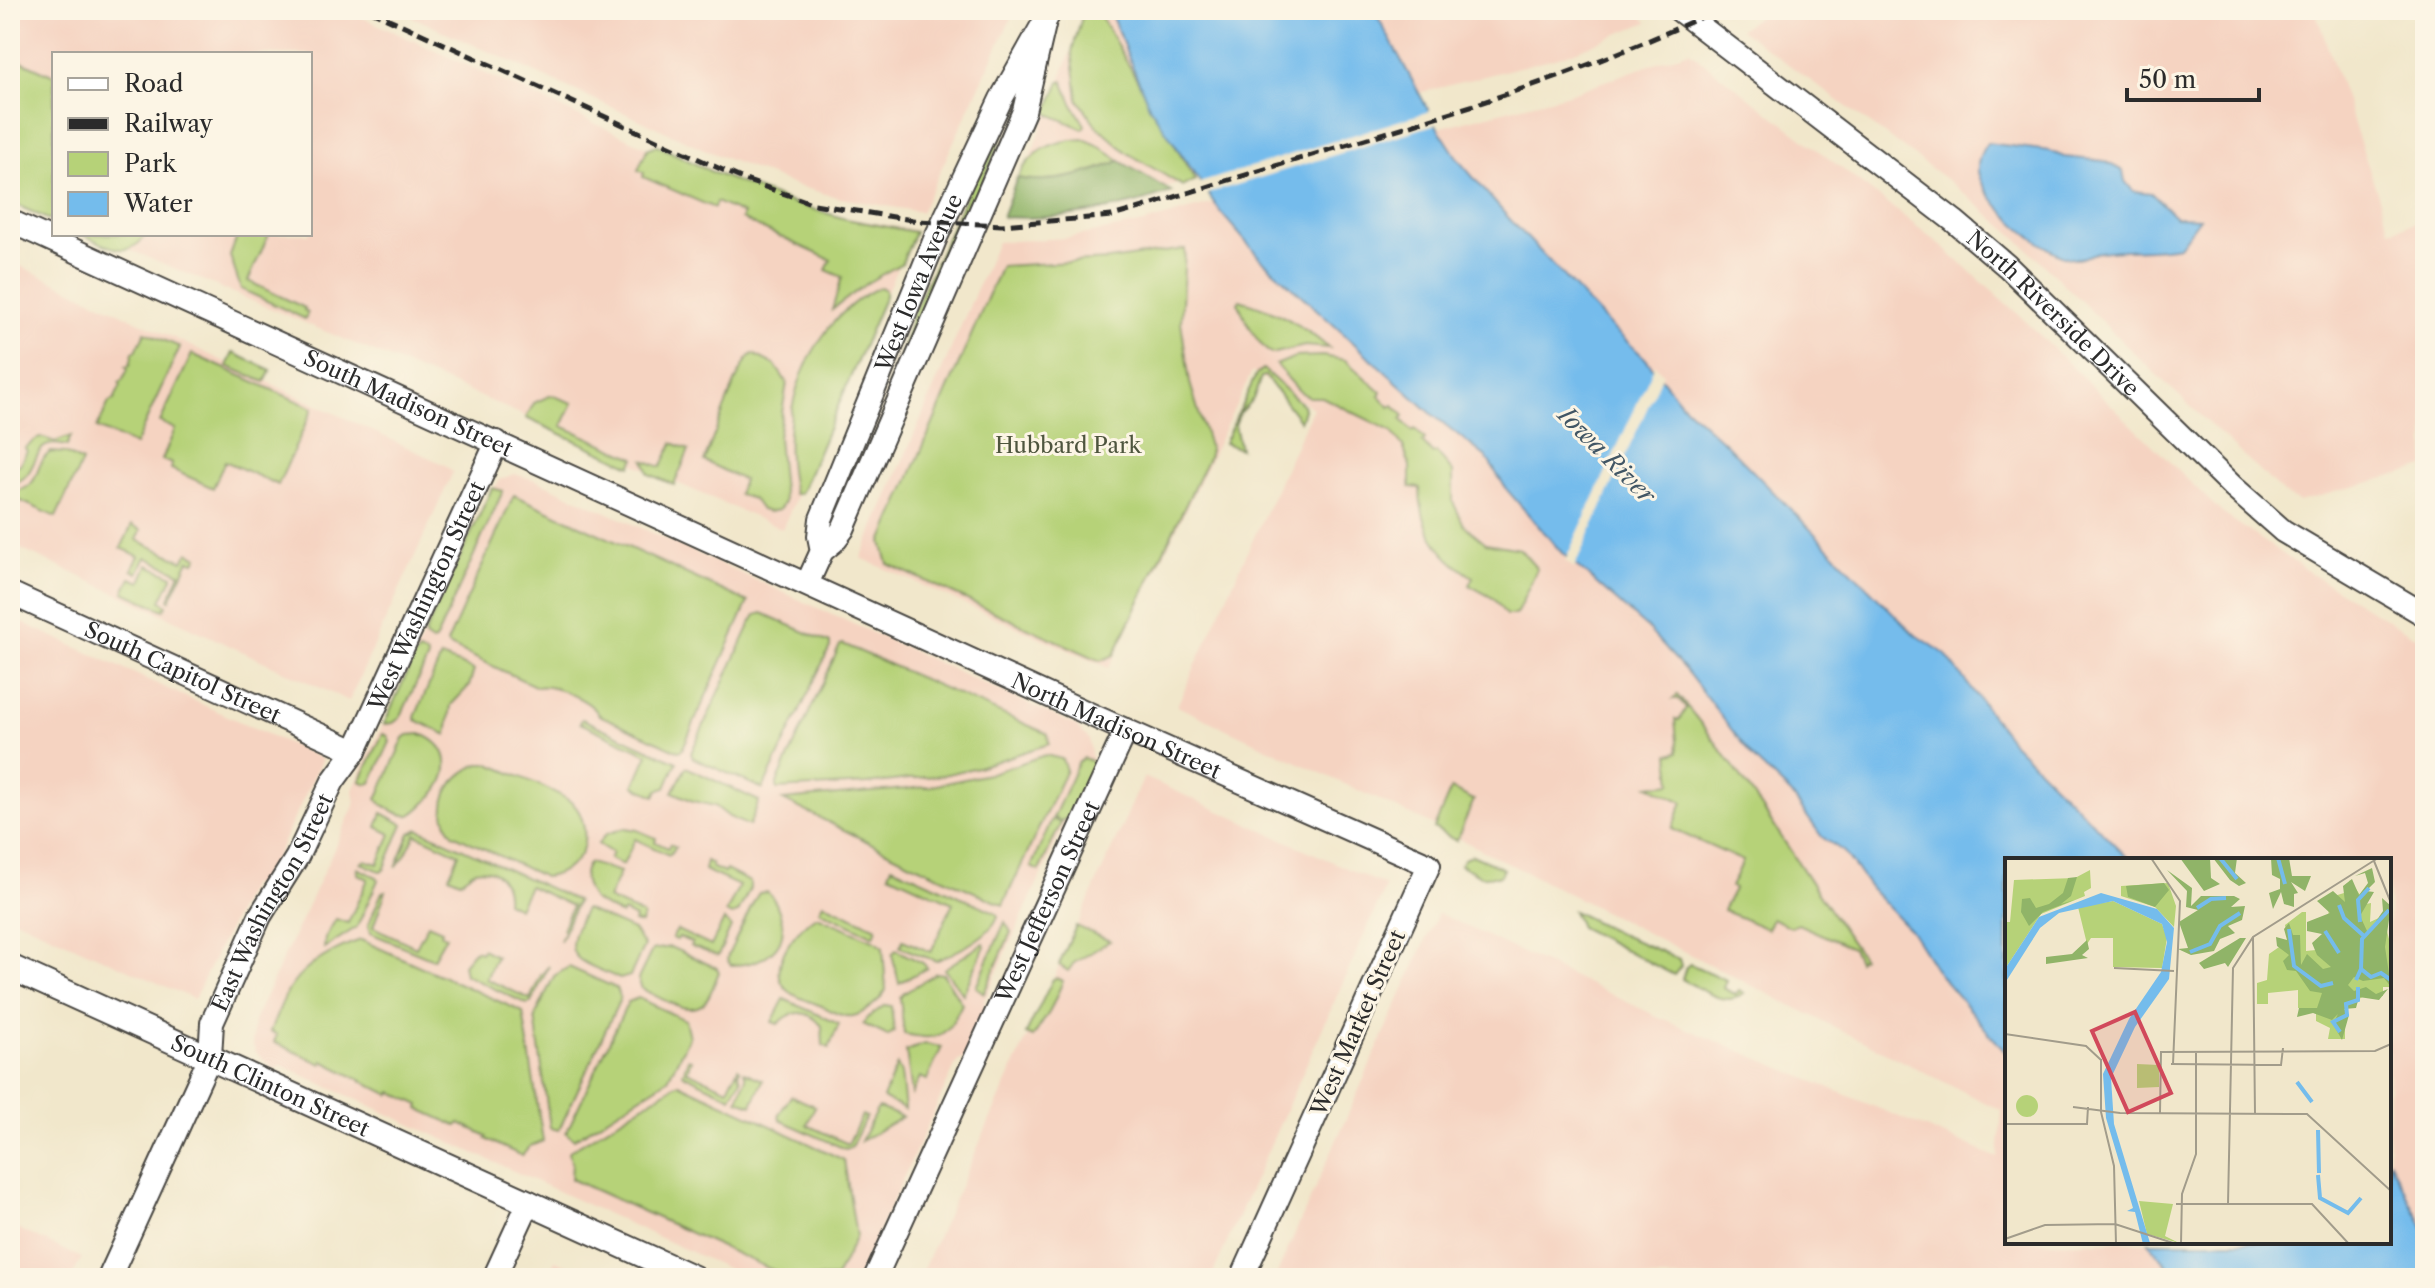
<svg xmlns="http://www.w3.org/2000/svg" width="2435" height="1288" viewBox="0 0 2435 1288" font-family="'Libre Caslon Text',serif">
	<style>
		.built { fill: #f5d3c1 }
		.green { fill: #b6d278; stroke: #707e52; stroke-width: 2 }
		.forest { fill: #90b468; stroke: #5e704a; stroke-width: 2 }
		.water { fill: #74bcec; stroke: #50748c; stroke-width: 2 }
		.pier { fill: #f1e7cb }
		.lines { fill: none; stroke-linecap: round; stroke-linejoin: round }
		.tertiary-casing { stroke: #494743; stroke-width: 26 }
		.secondary-casing { stroke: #494743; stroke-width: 28 }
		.tertiary { stroke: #fff; stroke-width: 22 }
		.secondary { stroke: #fff; stroke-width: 24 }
		.rail { stroke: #2b2b2b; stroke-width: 5; stroke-dasharray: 12 6; stroke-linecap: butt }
		.labels { text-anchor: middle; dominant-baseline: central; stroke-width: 6; stroke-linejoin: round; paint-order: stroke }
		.street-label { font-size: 22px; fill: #2b2b2b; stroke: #fcf5e5 }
		.park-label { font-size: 22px; fill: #4e553e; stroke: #fcf5e5 }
		.water-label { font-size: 24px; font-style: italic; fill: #415665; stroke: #fcf5e5 }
		.inset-river { fill: none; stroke: #74bcec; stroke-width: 4 }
		.inset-road { fill: none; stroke: #a29c8b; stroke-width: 2 }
		.view { fill: #d1495b; fill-opacity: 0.15; stroke: #d1495b; stroke-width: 4 }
		.inset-edge { fill: none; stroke: #2b2b2b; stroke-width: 4 }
	</style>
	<rect width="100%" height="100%" fill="#fcf5e5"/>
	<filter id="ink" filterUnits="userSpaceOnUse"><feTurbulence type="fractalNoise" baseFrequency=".0125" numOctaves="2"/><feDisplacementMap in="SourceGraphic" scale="16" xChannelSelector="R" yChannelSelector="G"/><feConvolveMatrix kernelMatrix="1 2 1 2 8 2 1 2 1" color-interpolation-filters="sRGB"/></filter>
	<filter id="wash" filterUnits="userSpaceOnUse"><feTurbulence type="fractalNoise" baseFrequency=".006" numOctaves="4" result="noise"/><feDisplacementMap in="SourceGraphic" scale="32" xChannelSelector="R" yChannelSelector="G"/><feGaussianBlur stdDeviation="1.8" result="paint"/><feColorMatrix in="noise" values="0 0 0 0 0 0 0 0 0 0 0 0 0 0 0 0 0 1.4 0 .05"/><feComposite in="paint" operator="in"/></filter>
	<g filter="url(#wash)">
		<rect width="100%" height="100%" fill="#f1e7cb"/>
		<g class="built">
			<polygon points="10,10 346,10 739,189 800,209 914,230 782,529 463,389 92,234 310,234 310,54 54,54 54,218 10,200"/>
			<polygon points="397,10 1015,10 921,212 840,198 791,184 715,154"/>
			<polygon points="1087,10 1109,10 1172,141 1196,176 1145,196 1009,212"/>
			<polygon points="1374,10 1633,10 1648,22 1562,56 1419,93"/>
			<polygon points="1767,10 2315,10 2390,230 2425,220 2425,467 2299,502 2283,493 2144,363 2015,236 1950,182 1740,29"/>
			<polygon points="1689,51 1937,242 2019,315 2222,513 2321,580 2425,642 2425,1231 2389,1160 2389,860 2130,860 2011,741 1945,654 1912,632 1726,444 1682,404 1645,358 1611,327 1505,214 1460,162 1438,128 1569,94"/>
			<polygon points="1214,203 1259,257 1433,415 1486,458 1507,490 1562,553 1646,627 1687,672 1755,760 1791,794 1822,837 1844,852 1871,889 1912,932 1938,973 2007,1054 2007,1242 2148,1242 2179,1278 1275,1278 1438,913 1661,1018 1998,1158 2002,1111 1422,820 1177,706 1313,408 1252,372 1109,668 861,558 997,242 1066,238 1140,224"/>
			<polygon points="10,261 445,465 453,472 349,701 10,544"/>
			<polygon points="514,474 536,480 1075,725 1089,739 1093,770 1075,815 1066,820 984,1001 986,1012 965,1057 957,1062 857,1278 748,1278 283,1066 273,1068 256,1053 252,1042 254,1021 355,804 353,790 486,497 501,479"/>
			<polygon points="10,617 322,759 263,885 250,885 194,999 10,917"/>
			<polygon points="1144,777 1386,886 1211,1278 919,1278"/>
			<polygon points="14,1227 82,1258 71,1278 10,1278 10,1235"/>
			<polygon points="555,1260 596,1278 547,1278"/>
		</g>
		<g class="green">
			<polygon points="1084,10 1097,10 1195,180 1183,186 1126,152 1096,125 1078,99 1072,51"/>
			<polygon points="10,56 54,76 54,222 10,202"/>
			<polygon points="1063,81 1072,103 1085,125 1083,129 1049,114 1047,111 1060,82"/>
			<polygon points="1008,103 1015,106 890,398 912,315"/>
			<path d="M1084 139 1100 146 1120 161C1089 174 1050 185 1017 178 1032 150 1053 140 1084 139Z"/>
			<polygon points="657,145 714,173 792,203 846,219 915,232 902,263 867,283 832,310 842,277 826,270 831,260 741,219 743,214 716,202 714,208 643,177 644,173 638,170 647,149"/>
			<path d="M81 234H147C127 262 107 245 81 234Z"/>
			<polygon points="238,234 269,234 248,281 305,308 304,310 308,312 305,319 241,289 230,256"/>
			<polygon points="1185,249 1181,322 1190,383 1210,450 1208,458 1114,655 1101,661 888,564 882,542 1001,266 1109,260"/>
			<path d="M881 287 885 290V296L803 488 799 494H794C781 435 791 378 828 329 841 313 861 294 881 287Z"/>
			<path d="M1240 300C1278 311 1299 323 1329 348L1305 346 1271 354C1256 343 1246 320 1238 303Z"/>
			<polygon points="145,332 180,347 135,445 97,428 109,402 114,400 121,385 119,382 122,381 128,369 126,366 130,365 133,352 136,351"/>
			<polygon points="233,353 271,370 265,382 227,366"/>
			<polygon points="192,354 313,408 278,485 225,461 213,488 171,469 172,464 162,460 175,429 160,422"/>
			<path d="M753 354 775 365 787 383 778 437 784 502 779 510 769 512 761 510 753 499 738 494 743 480 704 461C713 441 739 361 753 354Z"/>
			<path d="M1322 356 1345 360 1381 392 1379 396 1390 407 1394 405 1404 416 1401 419 1412 431 1415 429 1425 439 1422 442 1433 454 1436 452 1453 472V502L1464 525 1486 543 1520 549 1537 569 1516 615H1506L1493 598 1469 585 1473 577C1439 556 1420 528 1420 488L1410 487V466L1403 446 1391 431 1322 397H1309L1299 391 1276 365 1295 357Z"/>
			<polygon points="1263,369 1303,405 1304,410 1300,421 1265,376 1261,377 1253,399 1240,412 1235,425 1240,449 1224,443 1256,375"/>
			<polygon points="551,395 573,403 562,426 635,458 631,466 526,418 534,403"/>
			<path d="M71 436 67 446C25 435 45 477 10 484V464L16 466 20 464 27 451 25 448C40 438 35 434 55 442Z"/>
			<polygon points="673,443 689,450 674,485 649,474 644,460 661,467"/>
			<path d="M51 452 65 453 82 462 56 517 10 496V492C45 489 31 464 51 452Z"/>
			<polygon points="492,488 503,491 435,641 432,642 425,637 425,633"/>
			<path d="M514 495 748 602 682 750 678 751 599 715C591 700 553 684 537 687L448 645 447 643Z"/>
			<polygon points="132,525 141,530 137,540 183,561 188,552 198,557 195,562 189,560 170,600 169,599 180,573 146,557 138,573 132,570 139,556 121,548"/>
			<polygon points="148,565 173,576 161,601 167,605 164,610 124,592 131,578 141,582"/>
			<polygon points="762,613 830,643 830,647 763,789 693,758 691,753 751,623 756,615"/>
			<polygon points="843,644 1048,734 1049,744 978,767 943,775 867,784 777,789 777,783 840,645"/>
			<polygon points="419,652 427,655 428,658 400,718 393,723 384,724 414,657"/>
			<polygon points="441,657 474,670 469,686 451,705 447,735 416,720 415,717"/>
			<path d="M1677 695C1747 774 1800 871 1862 957L1858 961 1852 948 1798 924 1791 927 1772 918 1767 929 1723 910 1734 889 1731 887 1743 861 1672 829 1683 802 1649 786 1672 783 1669 754 1678 752 1675 719 1679 720 1686 708 1678 699H1673Z"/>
			<polygon points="582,719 677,762 666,788 658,790 655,796 634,786 648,754 580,723"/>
			<polygon points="383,734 388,736 390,742 371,783 367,784 360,781"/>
			<path d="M421 734C457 748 451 781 425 803 421 807 415 813 410 815 400 817 381 805 377 799L404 738 408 735Z"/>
			<polygon points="1045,755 1062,759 1066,770 1003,905 915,865 783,800 927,787 988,774"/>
			<polygon points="1084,758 1093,762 1089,787 1075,815 1061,821 1053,818 1078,763"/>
			<path d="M479 764H490C509 773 557 790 571 802 585 813 588 840 580 855 573 867 557 876 544 877L453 834C432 805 450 776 479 764Z"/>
			<polygon points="686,767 759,801 749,826 729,817 715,806 693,801 673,792"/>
			<polygon points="1451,789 1474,800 1456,841 1434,828"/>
			<polygon points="382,813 403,824 384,870 380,871 361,863 365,860 378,864 391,834 377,827"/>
			<polygon points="1052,819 1061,823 1039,871 1031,867"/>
			<polygon points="625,828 637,830 656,838 655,842 668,848 670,844 676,847 669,855 635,839 623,865 609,859 612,853 598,844 606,834"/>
			<path d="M419 829 577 901 560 941 564 931 562 929 572 906 529 886 518 908 506 902C508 882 497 866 475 870L460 881 449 876 459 854 416 834 404 857 396 867 410 833Z"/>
			<polygon points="1472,855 1504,869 1500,876 1481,876 1460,865 1464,859"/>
			<polygon points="706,861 712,864 711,867 724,873 726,870 750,882 750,888 738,913 732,915 726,913 739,886 704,870"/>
			<path d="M589 863 620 872 608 899 643 915 641 924 634 922 635 918 624 912 621 915 593 900C586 889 579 874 589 863Z"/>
			<path d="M892 866 995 912 998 916C991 937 955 952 936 961L900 947 903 940 931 952 953 903 889 874Z"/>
			<polygon points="357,868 377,877 378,880 357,927 324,948 325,938 336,919 348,923 368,879 358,874"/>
			<polygon points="386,891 373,927 416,947 428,924 442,930 441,934 446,936 433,959 370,933 368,925 382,892"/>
			<path d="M767 892C774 897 777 905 780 914 792 948 761 965 731 965L727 960 728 955 755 899 759 893Z"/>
			<polygon points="823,903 877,928 874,936 819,910"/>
			<path d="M585 909 633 930 644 946 630 976 620 979C575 958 558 961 585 909Z"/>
			<polygon points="1573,911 1622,935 1679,959 1681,966 1674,975 1580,927"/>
			<path d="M817 916 878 942 883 947 886 990C881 1000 864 1014 853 1016 843 1018 832 1011 824 1007 813 1002 799 999 790 992 762 971 796 927 817 916Z"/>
			<polygon points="724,920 731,927 718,956 690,946 692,943 679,937 677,940 672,938 677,930 711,946"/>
			<polygon points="1005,922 1011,932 984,993 976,987"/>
			<polygon points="1076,926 1110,941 1074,963 1068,971 1059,965"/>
			<path d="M361 940 523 1012 543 1141 530 1146 522 1156 486 1139 487 1136 460 1123 457 1126 419 1109 420 1105 392 1092 390 1095 323 1061 322 1064 274 1042 277 1035 270 1031C277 1017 282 998 292 985 307 964 336 948 361 940Z"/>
			<polygon points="984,943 985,946 963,994 944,969"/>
			<path d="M670 947 717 968 719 972C715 981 711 996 704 1003 688 1018 658 996 642 989L638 979 652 950Z"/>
			<polygon points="482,949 496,956 486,979 530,999 541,975 549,966 531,1003 527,1004 465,975 463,964 475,950 481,952"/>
			<polygon points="896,950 923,963 927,968 899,983 892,954"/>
			<path d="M1690 964 1726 980 1723 988 1736 995 1739 991 1744 994C1724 1008 1702 989 1682 979L1686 967Z"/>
			<polygon points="569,967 616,988 620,999 559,1130 550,1128 535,1017 554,976"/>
			<path d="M936 973 943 974 962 1004C946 1036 942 1042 904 1034L900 998 903 994Z"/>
			<polygon points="1056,978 1063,981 1050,1011 1033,1037 1026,1034 1053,979"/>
			<polygon points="638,998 685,1020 689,1037 668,1079 574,1139 566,1133 628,1002"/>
			<path d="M784 999 839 1024 829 1048 823 1045 822 1026C808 1009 793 1009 778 1024L772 1022Z"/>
			<polygon points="885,1005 891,1006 894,1031 888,1036 863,1024 866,1019"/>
			<polygon points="925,1044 942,1047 927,1080 920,1077 912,1094 906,1051"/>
			<polygon points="688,1059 691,1060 687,1071 728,1089 738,1068 740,1070 738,1073 741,1080 731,1097 685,1075 683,1073"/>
			<polygon points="897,1065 901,1073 905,1110 883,1098"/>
			<polygon points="744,1072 763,1080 752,1105 738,1100 746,1078"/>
			<polygon points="679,1083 844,1160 856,1236 836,1278 790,1278 571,1179 572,1162 568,1152"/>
			<polygon points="791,1096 815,1106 807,1125 848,1144 862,1115 866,1117 851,1147 845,1149 780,1120 779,1114"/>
			<polygon points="879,1108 902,1117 861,1141 876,1111"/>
		</g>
		<path class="forest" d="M1120 161 1172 192C1119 210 1058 221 1002 217L1017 178C1050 185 1089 174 1120 161Z"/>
		<g class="water">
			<polygon points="1109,10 1374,10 1438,128 1460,162 1505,214 1611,327 1645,358 1682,404 1726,444 1912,632 1945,654 2011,741 2130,860 2007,860 2007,1054 1938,973 1912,932 1871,889 1844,852 1822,837 1791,794 1755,760 1687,672 1646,627 1562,553 1507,490 1486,457 1433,415 1259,257 1221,213 1149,106"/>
			<path d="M1987 143 2050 151 2064 157 2104 161 2123 171 2125 181 2133 191 2151 193 2176 217 2200 218 2179 246C2153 251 2126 248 2100 252 2092 253 2084 259 2076 259 2047 258 1983 200 1978 172 1977 161 1981 151 1987 143Z"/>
			<polygon points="2389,1160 2425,1231 2425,1278 2179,1278 2148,1242 2389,1242"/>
		</g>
		<g class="pier">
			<polygon points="1433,110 1440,123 1204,195 1196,184"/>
			<polygon points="1655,364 1663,374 1574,568 1565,561"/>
		</g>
	</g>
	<g filter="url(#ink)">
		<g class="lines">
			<g class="tertiary-casing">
				<g id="tertiary">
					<path id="s1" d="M1679 10 1954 221 2007 266 2233 487 2283 531 2425 615"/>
					<path id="s2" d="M10 221 1096 717 1429 865 1242 1278"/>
					<path id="s3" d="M822 551 819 536 821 519 936 237 1001 99 1051 10"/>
					<polyline points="807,584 822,551 833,542 843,529 1024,111 1044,25"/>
					<path id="s4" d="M10 593 355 751"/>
					<path id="s5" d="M109 1278 210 1057 212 1023 260 916 297 857 333 781 355 751 497 442"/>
					<polyline points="494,1278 529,1202"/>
					<path id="s6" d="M875 1278 1126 730"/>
				</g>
			</g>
			<g class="secondary-casing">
				<g id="secondary">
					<path id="s7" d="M10 967 694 1278"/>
				</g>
			</g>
			<use href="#tertiary" class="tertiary"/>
			<use href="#secondary" class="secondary"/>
			<path class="rail" d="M369 10 745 180 814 204 918 221 1002 225 1112 216 1144 207C1336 144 1534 98 1716 10"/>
		</g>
	</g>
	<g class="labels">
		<g class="street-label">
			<text stroke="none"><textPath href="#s3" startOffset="288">West Iowa Avenue</textPath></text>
			<text stroke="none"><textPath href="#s1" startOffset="482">North Riverside Drive</textPath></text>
			<text stroke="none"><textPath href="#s2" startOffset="438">South Madison Street</textPath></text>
			<text stroke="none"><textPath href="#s5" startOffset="756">West Washington Street</textPath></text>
			<text stroke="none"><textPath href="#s4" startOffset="190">South Capitol Street</textPath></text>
			<text stroke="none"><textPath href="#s2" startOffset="1216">North Madison Street</textPath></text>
			<text stroke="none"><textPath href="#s6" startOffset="414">West Jefferson Street</textPath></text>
			<text stroke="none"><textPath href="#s5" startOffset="412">East Washington Street</textPath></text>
			<text transform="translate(1358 1023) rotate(-66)">West Market Street</text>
			<text stroke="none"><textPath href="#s7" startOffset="286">South Clinton Street</textPath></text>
		</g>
		<g class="park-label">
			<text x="1068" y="445">Hubbard Park</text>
		</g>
		<g class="water-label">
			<text transform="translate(1607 455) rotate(45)">Iowa River</text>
		</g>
	</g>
	<g transform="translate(2005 858)">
		<rect width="386" height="386" fill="#f1e7cb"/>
		<path d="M85 12 86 30 79 34 80 38 36 56 0 111V64H5L9 22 70 20ZM345 22 361 46 366 45 365 64 378 58 384 81 386 73V129H378V138H359L340 150V181H323L325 170 311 163V150H293V132L263 135V146H252V125L262 122 264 96 277 87 284 91 280 67 297 54H301V93L340 89 338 74 323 61 324 49 313 43 339 35ZM163 25 171 48 169 69 150 49 116 38V28ZM108 43 157 66 162 80 157 110 108 109V80H86L82 86 73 49ZM132 206 154 207V229L132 230ZM11 248a11 11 0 1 1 22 0a11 11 0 1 1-22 0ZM134 343 168 346 160 378 174 385 142 376Z" fill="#b6d278"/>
		<path d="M175 0H205L206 20 215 26 199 33ZM208 0H232L230 15 241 25 234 28 225 22ZM266 0H284L287 18H306L300 33 286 24 293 35 289 36V49L279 46 276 34 268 51 264 35 275 31V21L267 17ZM367 10 370 24 361 33 369 34 355 58 363 75 378 53 377 40 386 48 380 89 386 129 379 120 358 123 349 119 343 127 349 133 361 129 371 136 383 131 374 142 354 139 351 150 339 151 344 157 337 182 328 166 333 156 327 162 308 155 292 159 294 150H312L317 135 305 133 291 113 282 112 278 103 284 97 272 88 271 79 282 82 279 71 284 65 288 77H295L296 107 302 96 318 111 326 109 312 97 307 85 317 76 302 73V64L325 55 312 43 328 33 340 44 338 28 347 21 354 37 363 25 360 15 350 18ZM162 12 187 30 186 48 196 38H229L235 41 226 49 240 48 237 62 223 68 230 75 215 81 209 93 186 97 173 91 183 90 174 64 193 52 181 49 182 33ZM72 19 66 38 56 46 69 42 38 54 24 68 16 54 17 41 25 40 31 50 44 46 58 35 63 20ZM159 25 164 32 150 49 123 39 121 28ZM235 80H241L223 109 220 105 199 111 194 105ZM82 82 84 91 77 97 83 100 41 106V99L67 96Z" fill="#90b468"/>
		<path d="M96 35 152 51 169 70 164 121 130 169 106 220 109 266 145 385 155 384 150 386H138L130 354 122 353 128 350 101 260 98 216 124 161 156 114 162 84 157 66 108 43 54 55 35 70 0 125V111L34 59Z" fill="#74bcec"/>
		<path class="inset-river" d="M215 0 232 21M273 0 280 26M334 47 339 60 359 78M192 50 206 41 221 40M355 64 353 42 364 30M284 71 289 108 316 128 328 125M320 73 334 95M185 94 205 86 215 68 235 55M356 111 357 81 384 52M351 122 356 111 366 119 376 115 386 122M335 174 328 164 342 157 341 146 353 142V129M292 224 307 244M313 272 314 315M313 317 315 340 343 355 356 340"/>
		<path class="inset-road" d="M146 0 175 43 168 206M369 3 386 45M248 79 250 256M109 110 169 113M0 176 81 188 96 202M96 201V254L109 308 111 386M166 206 276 207 278 190M68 249 115 255 302 256 386 333M155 255 156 194 370 193 386 186M0 266H82L83 249M171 346H307L344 386M223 346 228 110 248 79 373 0M0 381 40 367 110 366 171 386M176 386 177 336 191 296V194"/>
		<path class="view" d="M130 154 166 235 123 254 87 173Z"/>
		<rect width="386" height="386" class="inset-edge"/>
	</g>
	<rect width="2435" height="1288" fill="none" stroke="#fcf5e5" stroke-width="40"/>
	<rect x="52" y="52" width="260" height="184" fill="#fcf5e5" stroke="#a8a49b" stroke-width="2"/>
	<rect x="68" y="78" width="40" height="12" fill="#ffffff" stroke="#a8a49b" stroke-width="2"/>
	<text x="124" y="92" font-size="24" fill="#2b2b2b">Road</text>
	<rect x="68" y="118" width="40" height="12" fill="#2b2b2b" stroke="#a8a49b" stroke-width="2"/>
	<text x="124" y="132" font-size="24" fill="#2b2b2b">Railway</text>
	<rect x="68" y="152" width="40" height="24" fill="#b6d278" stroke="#a8a49b" stroke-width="2"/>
	<text x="124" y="172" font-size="24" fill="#2b2b2b">Park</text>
	<rect x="68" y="192" width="40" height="24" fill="#74bcec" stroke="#a8a49b" stroke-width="2"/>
	<text x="124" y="212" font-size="24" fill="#2b2b2b">Water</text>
	<path d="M2127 88v12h132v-12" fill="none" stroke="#2b2b2b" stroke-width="4"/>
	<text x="2139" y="88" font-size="24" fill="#2b2b2b" stroke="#fcf5e5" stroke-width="6" paint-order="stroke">50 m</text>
</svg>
